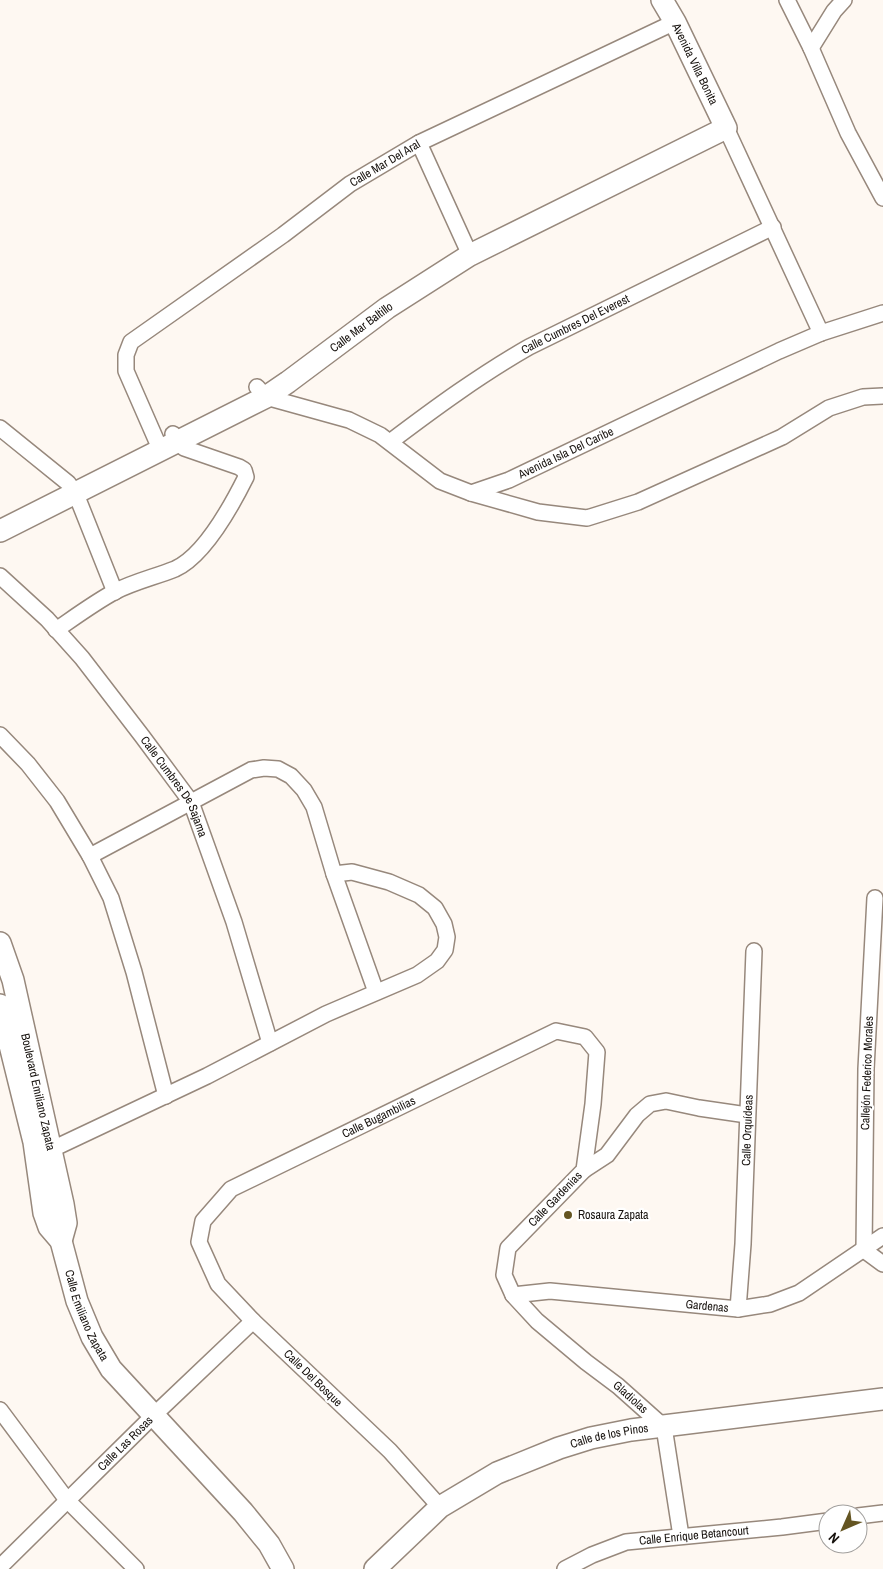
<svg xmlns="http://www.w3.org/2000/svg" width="883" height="1569" viewBox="0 0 883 1569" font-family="'Archivo Narrow',sans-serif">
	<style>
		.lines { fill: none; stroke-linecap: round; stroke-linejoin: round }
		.street-casing { stroke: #97887c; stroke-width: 18 }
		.secondary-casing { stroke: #97887c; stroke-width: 24 }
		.street { stroke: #fff; stroke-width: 15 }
		.secondary { stroke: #fff; stroke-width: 21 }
		.poi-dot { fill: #645522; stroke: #fff; stroke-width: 2 }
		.labels { text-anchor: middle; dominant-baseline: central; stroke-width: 4.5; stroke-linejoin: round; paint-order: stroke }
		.street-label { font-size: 12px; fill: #16110d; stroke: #fff }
		.poi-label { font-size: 12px; fill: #16110d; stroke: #fff; text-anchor: start }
	</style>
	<rect width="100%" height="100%" fill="#fef8f2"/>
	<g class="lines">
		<g class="street-casing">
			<g id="street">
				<polyline points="787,0 811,48 848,133 883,198"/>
				<polyline points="811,48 834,11 844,0"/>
				<polyline points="726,128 821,333"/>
				<polyline points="419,143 470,255"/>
				<path id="s1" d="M257 387 266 397 349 420 380 435 440 481 471 493 509 480 779 351 821 333 883 313"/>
				<polyline points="0,428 68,483 76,494 115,592"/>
				<path id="s2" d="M390 442C435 408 480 375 529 347L773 227"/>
				<path id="s3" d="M161 451 126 371V355L131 342 283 235 350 184 419 143 675 22"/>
				<polyline points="471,493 538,512 587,518 638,502 782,437 829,408 863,397 883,396"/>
				<path id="s4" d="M0 576 47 619 82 658 142 736 191 802 234 922 270 1043"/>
				<path d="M56 630C75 617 94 603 114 592 133 582 155 577 175 569 204 556 232 505 246 477L244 470 239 467 184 448 178 442 173 434"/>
				<polyline points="0,735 28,764 57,801 90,856 111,898 134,972 166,1096"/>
				<polyline points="90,856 251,770 264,768 278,769 291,776 304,790 314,807 334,874 376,992"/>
				<polyline points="875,898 866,1069 864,1250 883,1264"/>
				<polyline points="44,1153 207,1076 326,1014 417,975 437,961 445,950 447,937 444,924 435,908 419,895 389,882 352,872 334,874"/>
				<polyline points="584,1170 607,1155 637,1115 650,1104 666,1101 699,1108 747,1115"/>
				<path id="s5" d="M513 1295 550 1291 738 1309 770 1304 799 1293 883 1236"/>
				<path id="s6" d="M738 1309 743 1244 754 951"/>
				<polyline points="0,1410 67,1500 136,1569"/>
				<path id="s7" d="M440 1507 390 1451 253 1321 218 1284 199 1242 203 1221 231 1189 556 1031 585 1037 597 1052 593 1104 584 1170 508 1248 504 1275 513 1295 537 1321 586 1362 618 1386 664 1427 681 1536"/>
				<polyline points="858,1516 883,1513"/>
				<path id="s8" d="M0 1567 153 1416 253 1321"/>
				<path id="s9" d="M565 1569 592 1555 626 1542 782 1527 828 1521"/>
			</g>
		</g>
		<g class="secondary-casing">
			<g id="secondary">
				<path id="s10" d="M0 531 266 397 288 382 387 308 470 255 726 128 675 22 662 0"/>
				<path id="s11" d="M0 943 13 980 63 1204 66 1223 61 1241"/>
				<path id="s12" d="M0 1005 34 1142 44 1213 49 1227 61 1241 77 1301 92 1337 111 1369 243 1512 269 1544 283 1569"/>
				<path id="s13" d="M375 1569 440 1507 497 1473 559 1448 591 1438 631 1430 883 1399"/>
			</g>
		</g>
		<use href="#street" class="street"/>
		<use href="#secondary" class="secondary"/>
	</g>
	<circle class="poi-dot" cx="568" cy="1215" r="5"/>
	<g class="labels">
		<g class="street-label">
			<text transform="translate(695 64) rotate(64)">Avenida Villa Bonita</text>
			<text stroke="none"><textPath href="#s3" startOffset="428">Calle Mar Del Aral</textPath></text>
			<text stroke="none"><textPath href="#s2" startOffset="220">Calle Cumbres Del Everest</textPath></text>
			<text stroke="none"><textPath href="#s10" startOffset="416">Calle Mar Baltillo</textPath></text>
			<text stroke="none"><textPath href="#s1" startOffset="346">Avenida Isla Del Caribe</textPath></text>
			<text stroke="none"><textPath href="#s4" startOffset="275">Calle Cumbres De Sajama</textPath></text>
			<text transform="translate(867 1073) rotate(-88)">Callejón Federico Morales</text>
			<text stroke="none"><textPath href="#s11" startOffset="154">Boulevard Emiliano Zapata</textPath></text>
			<text stroke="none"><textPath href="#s7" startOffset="589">Calle Bugambilias</textPath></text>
			<text stroke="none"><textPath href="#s6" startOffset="179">Calle Orquídeas</textPath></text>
			<text transform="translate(555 1199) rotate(-46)">Calle Gardenias</text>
			<text stroke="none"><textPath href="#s5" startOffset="195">Gardenas</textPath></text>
			<text stroke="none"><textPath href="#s12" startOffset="325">Calle Emiliano Zapata</textPath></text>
			<text transform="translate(313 1378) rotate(44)">Calle Del Bosque</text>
			<text stroke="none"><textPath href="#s7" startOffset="1268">Gladiolas</textPath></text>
			<text stroke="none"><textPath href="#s13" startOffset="275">Calle de los Pinos</textPath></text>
			<text stroke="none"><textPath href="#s8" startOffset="176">Calle Las Rosas</textPath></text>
			<text stroke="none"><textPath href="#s9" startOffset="135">Calle Enrique Betancourt</textPath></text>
		</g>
		<g class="poi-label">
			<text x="578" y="1215">Rosaura Zapata</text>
		</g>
	</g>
	<g transform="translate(843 1529) rotate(225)"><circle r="24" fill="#ffffff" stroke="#a2a09e"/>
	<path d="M0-4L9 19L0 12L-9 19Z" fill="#645522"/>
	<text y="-8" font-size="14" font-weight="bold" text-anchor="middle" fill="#16110d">N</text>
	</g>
</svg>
